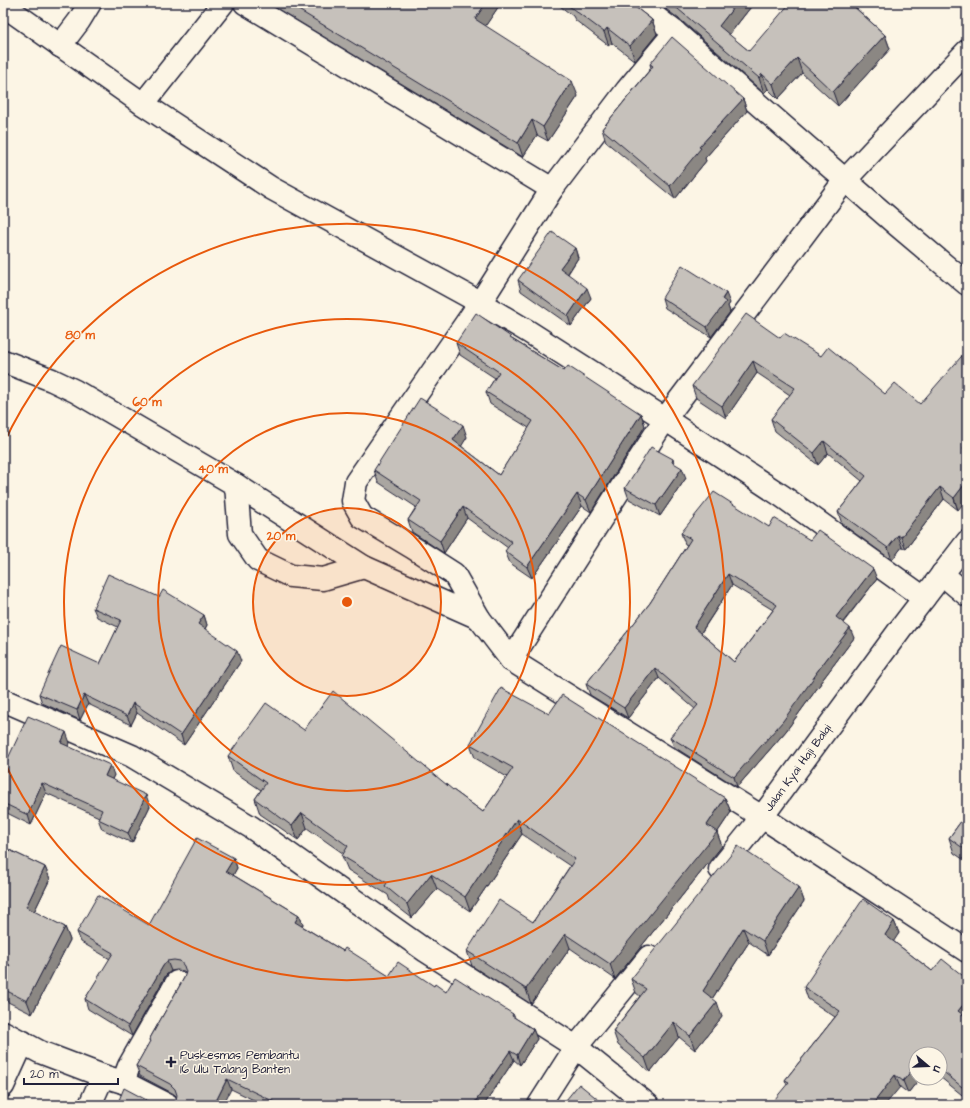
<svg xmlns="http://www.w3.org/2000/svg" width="970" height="1108" viewBox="0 0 970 1108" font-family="'Architects Daughter',sans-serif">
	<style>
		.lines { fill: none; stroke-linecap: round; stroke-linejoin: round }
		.minor-casing { stroke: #22223b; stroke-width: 25 }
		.minor { stroke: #fcf5e5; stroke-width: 22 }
		.wall { fill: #aaa6a1; stroke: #22223b; fill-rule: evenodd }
		.shaded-wall { fill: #8b8783; stroke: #22223b }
		.building { fill: #c6c1bb; stroke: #22223b; fill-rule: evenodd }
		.ring { fill: none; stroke: #e8590c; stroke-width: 2 }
		.poi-dot { fill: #22223b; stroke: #fcf5e5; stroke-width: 1.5 }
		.labels { text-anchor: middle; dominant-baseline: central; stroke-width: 3; stroke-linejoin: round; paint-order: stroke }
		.street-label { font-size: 12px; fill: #22223b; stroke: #fcf5e5 }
		.poi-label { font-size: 12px; fill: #22223b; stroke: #fcf5e5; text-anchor: start }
		.centre { fill: #e8590c; stroke: #fcf5e5; stroke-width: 2 }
		.ring-label { font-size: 12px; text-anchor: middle; font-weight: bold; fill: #e8590c; stroke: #fcf5e5; stroke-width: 3; stroke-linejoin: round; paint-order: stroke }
	</style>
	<rect width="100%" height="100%" fill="#fcf5e5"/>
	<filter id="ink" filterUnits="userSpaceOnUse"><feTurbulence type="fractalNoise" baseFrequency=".025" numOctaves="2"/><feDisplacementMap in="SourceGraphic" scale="8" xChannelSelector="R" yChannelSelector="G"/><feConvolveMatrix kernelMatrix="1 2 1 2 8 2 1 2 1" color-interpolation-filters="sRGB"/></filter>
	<g filter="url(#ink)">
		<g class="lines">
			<g class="minor-casing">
				<g id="minor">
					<polyline points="245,3 552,189"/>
					<polyline points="637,3 675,32 897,225 967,284"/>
					<polyline points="3,5 143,104 271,188 470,297 529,332 665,419 782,496 924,598"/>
					<polyline points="60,46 79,21 90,3"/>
					<polyline points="143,104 223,3"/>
					<polyline points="3,361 52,380 75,391 236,485 364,567 479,618 511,660 762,817 967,951"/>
					<polyline points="236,485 240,534 258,560 291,576 323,579 364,567"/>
					<polyline points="942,574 967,595"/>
					<polyline points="479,618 454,574 412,547 362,517 353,501 356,482 480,303 552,189 627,90 675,32"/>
					<polyline points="511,660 665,419 845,180 967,51"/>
					<polyline points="3,700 132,756 251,827 426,951 576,1047 648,1105"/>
					<polyline points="720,869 762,817 901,628 967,542"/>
					<polyline points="3,1032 40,1052 103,1076 123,1082 168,1105"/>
					<polyline points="123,1082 129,1066 177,982"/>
					<polyline points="3,1086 23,1042"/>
					<polyline points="90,1105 103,1076"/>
					<polyline points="539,1105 576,1047 649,957"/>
				</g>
			</g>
			<use href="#minor" class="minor"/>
		</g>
		<g class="wall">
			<polygon points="268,3 501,3 485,26 578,96 548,141 537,135 523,157"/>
			<polygon points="556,3 630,3 652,20 657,34 635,61 612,43 609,46 575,20 573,16"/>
			<polygon points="658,3 754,3 729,35 749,51 857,9 885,35 890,49 838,106 802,73 778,99 768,89 764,93 683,22"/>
			<polygon points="650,64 743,99 747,111 705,158 706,161 675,199 606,142 602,129 651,68"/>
			<polygon points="575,248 578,258 568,274 591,298 571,326 521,291 518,280"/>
			<polygon points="662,298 730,303 728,306 730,312 711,337 665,308"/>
			<polygon points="780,338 821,356 885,394 920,404 958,510 944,499 906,549 902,547 892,560 842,524 838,512 862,481 828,453 818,465 775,431 771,419 790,395 757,373 726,418 696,398 692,386"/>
			<polygon points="512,339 564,371 641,414 645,426 591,512 582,506 532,578 510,563 505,551 508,548 467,518 444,553 412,532 408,520 416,507 378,482 374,470 467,437 461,446 499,475 529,428 490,404 486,392 495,378 460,355 456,343"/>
			<polygon points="673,459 674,463 686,478 660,516 629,499 625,488"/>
			<path d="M769 527 810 540 877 579 843 623 854 638 820 683H821L786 731 737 787 674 747 670 737 695 709 659 678 628 718 590 695 586 684 650 603 687 545 685 544 681 533ZM732 585 773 610 734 662 701 633Z"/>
			<polygon points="93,608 204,615 207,625 205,629 241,661 184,745 137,713 131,725 88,704 80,720 42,703 39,694 100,664 118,627 97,617"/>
			<polygon points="549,714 725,798 731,812 717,833 722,846 615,979 570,948 531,1004 472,966 467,951 533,922 570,866 522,834 470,911 437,889 412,918 390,901 388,895 348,870 342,856 344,854 307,828 298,840 260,814 255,799 261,790 233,771 228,756 453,790 483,812 507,777 475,758 470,744"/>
			<polygon points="70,743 68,746 114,775 112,779 150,806 132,843 102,829 98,819 99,817 46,793 31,825 3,811 3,769"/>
			<polygon points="967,813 967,862 954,853 949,838"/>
			<polygon points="3,847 45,867 50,879 34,912 65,927 70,940 32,1014 4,1000 3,998 3,979 6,974 3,972"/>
			<polygon points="234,858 237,868 233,875 299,915 303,924 302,926 343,951 389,976 434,986 446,992 513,1014 515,1018 533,1029 537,1039 520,1065 514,1060 484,1105 264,1105 231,1089 176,1100 176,1096 174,1094 140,1076 136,1066 150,1042 149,1040 184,978 186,974 184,971 177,970 171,971 166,975 132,1036 88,1009 85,999 110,959 81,942 77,932 149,925"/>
			<polygon points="799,887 804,901 768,955 749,942 712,999 722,1017 695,1050 679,1037 650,1072 618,1045 613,1031 640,996 636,993 631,979"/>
			<polygon points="894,921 899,933 893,941 932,971 967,979 967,1099 940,1077 940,1054 916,1054 916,1078 920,1078 908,1093 900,1087 787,1085 785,1080 835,1017 808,999 804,987"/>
		</g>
		<g class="shaded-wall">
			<polygon points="486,3 501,3 480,34 475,19"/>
			<polygon points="737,3 754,3 724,41 719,26"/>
			<polygon points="848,3 862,3 852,14"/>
			<polygon points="652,20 657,34 635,61 630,46"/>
			<polygon points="607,28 612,43 609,46 604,32"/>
			<polygon points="885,35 890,49 838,106 833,92"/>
			<polygon points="797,58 802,73 778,99 773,84"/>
			<polygon points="762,74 768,89 764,93 759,78"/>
			<polygon points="572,81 578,96 548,141 543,127"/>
			<polygon points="743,99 747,111 705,158 706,161 675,199 670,186 699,147"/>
			<polygon points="532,120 537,135 523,157 518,143"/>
			<polygon points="575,248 578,258 564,279 560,268"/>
			<polygon points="587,288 591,298 571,326 568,316"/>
			<polygon points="726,293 730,303 728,306 730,312 711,337 707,327"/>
			<polygon points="753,361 757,373 726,418 722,406"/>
			<polygon points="641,414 645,426 591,512 586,500"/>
			<polygon points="463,425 467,437 458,452 453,440"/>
			<polygon points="824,441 828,453 818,465 814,453"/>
			<polygon points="967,444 967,458 963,448"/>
			<polygon points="682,468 686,478 660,516 656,505"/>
			<polygon points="967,481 967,499 958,510 954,498"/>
			<polygon points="940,487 944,499 906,549 901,537"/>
			<polygon points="577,494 582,506 532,578 527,567"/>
			<polygon points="463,507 467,518 444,553 440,541"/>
			<polygon points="898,535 902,547 892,560 888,548"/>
			<polygon points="873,569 877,579 839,627 836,617"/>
			<polygon points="728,574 732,585 698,637 694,627"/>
			<polygon points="204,615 207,625 202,634 198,624"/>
			<polygon points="850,628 854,638 820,683 821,683 786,731 737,787 734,777 816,673"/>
			<polygon points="237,651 241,661 184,745 181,735"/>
			<polygon points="655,668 659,678 628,718 624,708"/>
			<polygon points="84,695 88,704 80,720 77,710"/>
			<polygon points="133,703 137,713 131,725 127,716"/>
			<polygon points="66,732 70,743 65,753 61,743"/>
			<polygon points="110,765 114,775 109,786 105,776"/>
			<polygon points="42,783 46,793 31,825 28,815"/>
			<polygon points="146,795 150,806 132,843 128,833"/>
			<polygon points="725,798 731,812 717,833 722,846 615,979 610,964 707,825"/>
			<polygon points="302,813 307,828 298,840 292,826"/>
			<polygon points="517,819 522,834 470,911 465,897"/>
			<polygon points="234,858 237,868 230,881 226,871"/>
			<polygon points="45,867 50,879 30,920 26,907"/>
			<polygon points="431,874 437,889 412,918 407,904"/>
			<polygon points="799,887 804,901 768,955 763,941"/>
			<polygon points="299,915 303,924 298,932 295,922"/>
			<polygon points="894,921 899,933 890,947 885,935"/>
			<polygon points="65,927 70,940 32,1014 27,1001"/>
			<polygon points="743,928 749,942 708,1005 703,991"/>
			<polygon points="565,934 570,948 531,1004 526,989"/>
			<polygon points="167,961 171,971 166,975 132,1036 128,1026 163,966"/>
			<polygon points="967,1000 967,1018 963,1023 958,1011"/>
			<polygon points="717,1002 722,1017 695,1050 690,1036"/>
			<polygon points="674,1022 679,1037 650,1072 645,1058"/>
			<polygon points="533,1029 537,1039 520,1065 517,1055"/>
			<polygon points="510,1051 514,1060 484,1105 473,1105"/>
			<polygon points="916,1065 916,1078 920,1078 908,1093 903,1081"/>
			<polygon points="895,1075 900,1087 885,1105 872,1105"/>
			<polygon points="227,1079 231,1089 223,1105 214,1105"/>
		</g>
		<g class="building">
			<polygon points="287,3 486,3 475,19 572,81 543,127 532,120 518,143"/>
			<polygon points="569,3 630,3 652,20 630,46 607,28 604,32 569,6 571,4"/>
			<polygon points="671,3 737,3 719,26 749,51 790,3 850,3 885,35 833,92 797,58 773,84 762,74 759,78"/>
			<polygon points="672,37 743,99 699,147 701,148 670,186 602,129 653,66 650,64"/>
			<polygon points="552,232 575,248 560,268 587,288 568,316 518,280"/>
			<polygon points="682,265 726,293 722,299 726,302 707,327 662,298"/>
			<polygon points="476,313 511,337 510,338 564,371 568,366 641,414 586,500 577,494 527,567 505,551 512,542 463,507 440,541 408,520 421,501 374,470 420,398 463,425 453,440 499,475 533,421 486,392 499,372 456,343"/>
			<polygon points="746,314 780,338 784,333 821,356 828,347 885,394 895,383 920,404 967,350 967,444 963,448 967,450 967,481 954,498 940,487 901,537 898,535 888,548 838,512 866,476 824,441 814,453 771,419 795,388 753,361 722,406 692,386"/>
			<polygon points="651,447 673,459 672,462 682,468 656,505 625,488"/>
			<path d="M714 492 769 527 774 518 810 540 818 530 873 569 836 617 850 628 816 673H817L783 721 734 777 670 737 698 705 655 668 624 708 586 684 650 603 691 539 681 533ZM728 574 777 605 734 662 694 627Z"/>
			<polygon points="108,574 159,597 163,590 204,615 198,624 237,651 181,735 133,703 127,716 84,695 77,710 39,694 61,646 100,664 121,620 93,608"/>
			<polygon points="501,688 549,714 562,695 725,798 707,825 717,832 610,964 565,934 526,989 467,951 499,900 533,922 575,859 517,819 465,897 431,874 407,904 385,886 387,883 342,856 348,846 302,813 292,826 255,799 266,783 228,756 266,703 304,730 333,691 453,790 483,812 513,768 470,744"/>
			<polygon points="28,716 66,732 61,743 110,765 105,776 146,795 128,833 98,819 102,810 42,783 28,815 3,803 3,769"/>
			<polygon points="967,813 967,851 949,838"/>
			<polygon points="197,838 234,858 226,871 299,915 295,922 343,951 345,948 389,976 398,962 434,986 435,984 446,992 455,977 513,1014 512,1016 533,1029 517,1055 510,1051 473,1105 281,1105 227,1079 214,1105 171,1105 176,1100 177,1095 175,1089 170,1084 136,1066 150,1041 149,1040 184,978 186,972 184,966 180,961 174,960 167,961 163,966 128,1026 85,999 113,953 77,932 98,895 149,925"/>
			<polygon points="738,846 799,887 763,941 743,928 703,991 717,1002 690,1036 674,1022 645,1058 613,1031 646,989 631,979"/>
			<polygon points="3,847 45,867 26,907 65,927 27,1001 3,989 3,979 10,965 3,962"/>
			<polygon points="863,899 894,921 885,935 932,971 942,959 967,979 967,1000 958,1011 967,1018 967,1091 940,1069 940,1054 916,1054 916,1065 903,1081 895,1075 872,1105 770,1105 789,1082 785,1080 840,1011 804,987"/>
			<polygon points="579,1084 605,1105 562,1105"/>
			<polygon points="124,1088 156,1105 117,1105"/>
		</g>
	</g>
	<circle cx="347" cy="602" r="94" fill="#e8590c" fill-opacity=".12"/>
	<g class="ring">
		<circle cx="347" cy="602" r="94"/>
		<circle cx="347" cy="602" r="189"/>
		<circle cx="347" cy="602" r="283"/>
		<path d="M3 445A378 378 0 1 1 3 759"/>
	</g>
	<path class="poi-dot" d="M169 1056h4v4h4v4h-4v4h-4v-4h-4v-4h4z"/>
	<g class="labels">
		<g class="street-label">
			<text transform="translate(798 768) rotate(-54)">Jalan Kyai Haji Balqi</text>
		</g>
		<g class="poi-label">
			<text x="180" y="1055">Puskesmas Pembantu<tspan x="180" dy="14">16 Ulu Talang Banten</tspan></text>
		</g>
	</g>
	<circle cx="347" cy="602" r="6" class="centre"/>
	<g class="ring-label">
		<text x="80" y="339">80 m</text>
		<text x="147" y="406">60 m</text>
		<text x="213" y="473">40 m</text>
		<text x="281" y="540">20 m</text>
	</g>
	<rect width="970" height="1108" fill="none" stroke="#fcf5e5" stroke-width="16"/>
	<rect x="8" y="8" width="954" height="1092" fill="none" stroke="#22223b" stroke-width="1.5" filter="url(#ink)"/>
	<g transform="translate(928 1066) rotate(109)"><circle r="19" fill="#fcf5e5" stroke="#a5a1a1"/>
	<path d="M0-3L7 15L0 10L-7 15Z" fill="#22223b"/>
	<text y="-6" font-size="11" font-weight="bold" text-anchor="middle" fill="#22223b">U</text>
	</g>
	<path d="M24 1078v6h94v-6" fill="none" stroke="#22223b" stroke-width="2"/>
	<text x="30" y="1078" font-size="12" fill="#22223b" stroke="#fcf5e5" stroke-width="3" paint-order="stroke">20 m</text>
</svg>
